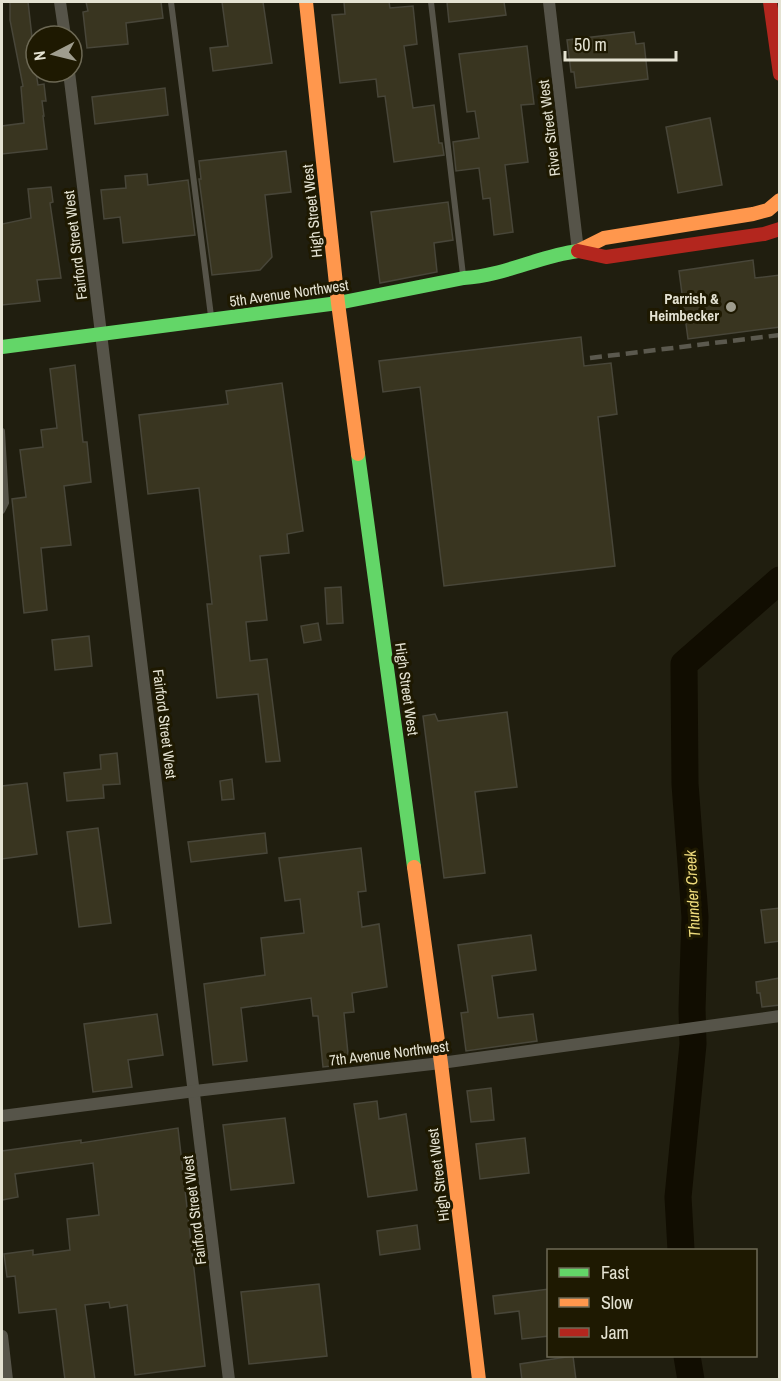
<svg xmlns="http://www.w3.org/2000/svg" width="781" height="1381" viewBox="0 0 781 1381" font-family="'Archivo Narrow',sans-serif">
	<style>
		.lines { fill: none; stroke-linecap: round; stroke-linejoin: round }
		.river { stroke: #110d01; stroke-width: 27 }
		.building { fill: #393520; stroke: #484639; stroke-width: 1.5 }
		.lane { stroke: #565449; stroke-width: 6 }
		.street { stroke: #565449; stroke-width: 12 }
		.fast { stroke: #63d668; stroke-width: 14 }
		.slow { stroke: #ff974d; stroke-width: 14 }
		.jam { stroke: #b3261e; stroke-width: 14 }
		.rail { stroke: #5b594e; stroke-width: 4.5; stroke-dasharray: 12 6; stroke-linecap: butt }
		.poi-dot { fill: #9f9d8e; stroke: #1e1901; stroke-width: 2 }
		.labels { text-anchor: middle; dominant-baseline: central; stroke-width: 6; stroke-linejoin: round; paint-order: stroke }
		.street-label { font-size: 15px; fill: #e4e2d2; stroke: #1e1901 }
		.poi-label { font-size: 15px; font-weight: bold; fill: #e4e2d2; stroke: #1e1901; text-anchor: end }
		.water-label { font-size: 16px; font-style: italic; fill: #eedb7c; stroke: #1e1901 }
	</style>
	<rect width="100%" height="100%" fill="#201e0f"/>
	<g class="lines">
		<g class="river">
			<polyline points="681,1250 678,1197 693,1044 692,1009 695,917 685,784 684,664 780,580"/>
			<polyline points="687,1356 691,1380"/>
		</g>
	</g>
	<g class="building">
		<polygon points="10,2 28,2 32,37 36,36 36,72 38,85 44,84 46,101 42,101 44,116 43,116 47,149 2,154 2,126 24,123 21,87 23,86 10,20"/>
		<polygon points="86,2 161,2 163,18 126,23 128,44 87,48 83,12 88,11"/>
		<polygon points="222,2 263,2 272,63 213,71 210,48 228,46"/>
		<polygon points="344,2 389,2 390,8 413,6 417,44 404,46 413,108 434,105 439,143 442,143 444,155 394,162 385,96 378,97 376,79 340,83 332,15 345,14"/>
		<polygon points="447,2 504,2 506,15 449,22"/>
		<polygon points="634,32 636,44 644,43 648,79 576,88 574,72 571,72 567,40"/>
		<polygon points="527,46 534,104 521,105 528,162 505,165 513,232 494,235 490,198 483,199 479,168 456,171 453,142 479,138 475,111 467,112 459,54"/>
		<polygon points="165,88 168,115 95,124 92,97"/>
		<polygon points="710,118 722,185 678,193 666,127"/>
		<polygon points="286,151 291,192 265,195 272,257 260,270 212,275 199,179 201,179 199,161"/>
		<polygon points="147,174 148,185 188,180 195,235 123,243 120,217 104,219 101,190 126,188 125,176"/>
		<polygon points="51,187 53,202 50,203 61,278 37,280 40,301 2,305 2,224 31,218 28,189"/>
		<polygon points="448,202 453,240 434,243 437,272 380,283 371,212"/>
		<polygon points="753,260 755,278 780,275 780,327 688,339 679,271"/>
		<polygon points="581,337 584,366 611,363 617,414 598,417 615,566 444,586 420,387 383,392 379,361"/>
		<polygon points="75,365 83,442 87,442 91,482 64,486 71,545 41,548 47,610 24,613 12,499 26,497 20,450 43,447 41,430 57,428 50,369"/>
		<polygon points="282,383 303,531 287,534 289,553 260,556 267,620 246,622 250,661 267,659 280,761 266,762 258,694 217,698 207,604 212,604 199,488 148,494 139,415 228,404 226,391"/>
		<polygon points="341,587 343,623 327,624 325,588"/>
		<polygon points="318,623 321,640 304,643 301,626"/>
		<polygon points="89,636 92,666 55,670 52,640"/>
		<polygon points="507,712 517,787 475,792 485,873 444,878 423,716 435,714 438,721"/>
		<polygon points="117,753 120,784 103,785 104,798 67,801 64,773 101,769 100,755"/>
		<polygon points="232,779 234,799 222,800 220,781"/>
		<polygon points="27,783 37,854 2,859 2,786"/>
		<polygon points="98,828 111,923 79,927 67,832"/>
		<polygon points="265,833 267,853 191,862 188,842"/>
		<polygon points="361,848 366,891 358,892 362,927 379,924 387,987 352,993 354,1012 344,1013 349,1064 323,1067 318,1016 313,1016 311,998 241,1008 247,1061 213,1065 204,984 265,975 261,938 304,933 300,899 285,901 279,858"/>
		<polygon points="780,908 780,941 765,943 761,910"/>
		<polygon points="531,935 536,970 492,976 498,1018 533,1014 537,1041 466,1051 461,1013 468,1012 458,945"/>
		<polygon points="780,978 780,1005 762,1007 760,993 757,993 756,982"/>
		<polygon points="157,1014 163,1055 128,1060 132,1087 93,1092 84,1024"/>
		<polygon points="491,1088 494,1120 471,1122 467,1091"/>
		<polygon points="377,1101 379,1119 406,1114 417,1190 368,1197 354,1104"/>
		<polygon points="285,1118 294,1183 231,1190 223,1125"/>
		<polygon points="178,1128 205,1366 135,1375 127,1305 110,1308 109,1302 85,1305 95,1380 65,1380 56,1309 19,1313 15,1276 7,1277 4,1254 33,1250 33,1255 70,1250 67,1219 99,1215 93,1163 15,1174 18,1197 2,1200 2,1151 81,1140 81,1143"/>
		<polygon points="525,1138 529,1173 480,1179 476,1144"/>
		<polygon points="417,1225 420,1249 380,1255 377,1231"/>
		<polygon points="319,1284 327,1356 249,1364 241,1292"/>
		<polygon points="549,1289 549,1336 522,1339 519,1311 495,1314 493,1296"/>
		<polygon points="573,1356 576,1380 522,1380 520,1364"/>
	</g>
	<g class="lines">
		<g class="lane">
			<polyline points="171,2 211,316"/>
			<polyline points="431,2 463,275"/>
			<polyline points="2,431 6,503 2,511"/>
		</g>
		<g class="street">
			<polyline points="60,2 65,36"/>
			<polyline points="549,2 578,251"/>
			<polyline points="69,72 229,1380"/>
			<polyline points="2,1116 195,1091 441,1063 780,1016"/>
			<polyline points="2,1336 7,1380"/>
		</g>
		<g class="fast">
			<path d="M2 347 338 303 464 278C503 276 539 256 578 251"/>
			<polyline points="358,454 414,867"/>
		</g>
		<g class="slow">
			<polyline points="306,2 338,303 358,454"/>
			<polyline points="578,251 604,238 753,214 768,210 780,200"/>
			<polyline points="414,867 441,1063 479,1380"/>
		</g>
		<g class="jam">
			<polyline points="770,2 780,74"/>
			<polyline points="578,251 606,257 764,234 780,229"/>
		</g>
		<polyline class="rail" points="590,358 780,335"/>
	</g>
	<circle class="poi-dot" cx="731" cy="307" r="6"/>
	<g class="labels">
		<g class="street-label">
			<text transform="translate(549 128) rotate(-97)">River Street West</text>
			<text transform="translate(312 211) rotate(-96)">High Street West</text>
			<text transform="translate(75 245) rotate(-97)">Fairford Street West</text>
			<text transform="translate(289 293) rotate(-8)">5th Avenue Northwest</text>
			<text transform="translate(407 689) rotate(82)">High Street West</text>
			<text transform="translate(165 724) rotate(83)">Fairford Street West</text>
			<text transform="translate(389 1053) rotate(-7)">7th Avenue Northwest</text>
			<text transform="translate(438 1175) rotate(-97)">High Street West</text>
			<text transform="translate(194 1210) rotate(-97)">Fairford Street West</text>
		</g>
		<g class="poi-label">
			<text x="719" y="298">Parrish &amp;<tspan x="719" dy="17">Heimbecker</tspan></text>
		</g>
		<g class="water-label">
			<text transform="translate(692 894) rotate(-93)">Thunder Creek</text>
		</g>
	</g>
	<rect width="781" height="1381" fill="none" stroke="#e4e2d2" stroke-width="6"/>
	<rect x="547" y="1249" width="210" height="108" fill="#1e1901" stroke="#6d6955" stroke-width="1.5"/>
	<rect x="559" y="1268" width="30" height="9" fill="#63d668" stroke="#6d6955" stroke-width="1.5"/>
	<text x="601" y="1279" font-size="18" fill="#e4e2d2">Fast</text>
	<rect x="559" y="1298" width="30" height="9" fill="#ff974d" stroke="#6d6955" stroke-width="1.5"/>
	<text x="601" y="1309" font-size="18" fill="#e4e2d2">Slow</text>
	<rect x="559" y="1328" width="30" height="9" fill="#b3261e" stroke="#6d6955" stroke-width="1.5"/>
	<text x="601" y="1339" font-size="18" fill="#e4e2d2">Jam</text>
	<g transform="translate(54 54) rotate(263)"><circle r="28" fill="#1e1901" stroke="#6d6955" stroke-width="1.5"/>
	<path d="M0-4.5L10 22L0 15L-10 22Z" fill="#9f9d8e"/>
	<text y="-9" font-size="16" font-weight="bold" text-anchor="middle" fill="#e4e2d2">N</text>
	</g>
	<path d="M565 51v9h111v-9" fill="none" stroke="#e4e2d2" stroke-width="3"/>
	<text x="574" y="51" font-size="18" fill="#e4e2d2" stroke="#1e1901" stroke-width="4.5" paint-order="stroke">50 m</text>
</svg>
